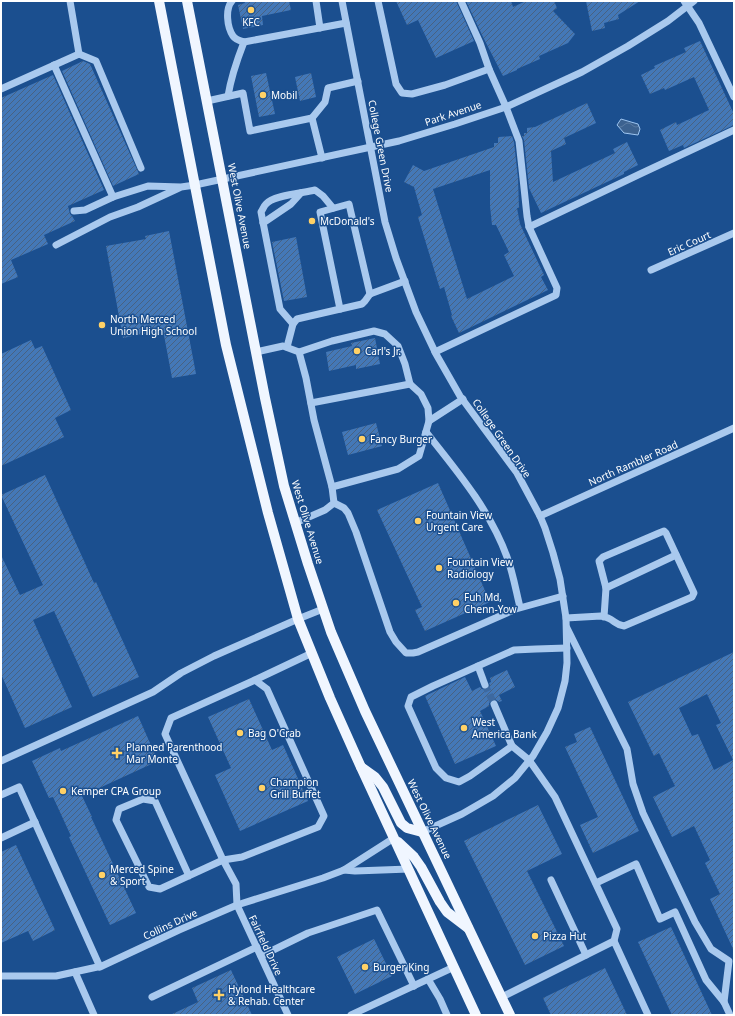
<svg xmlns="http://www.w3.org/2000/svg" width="735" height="1016" viewBox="0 0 735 1016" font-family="'Noto Sans',sans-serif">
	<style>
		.water { fill: url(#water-waves); stroke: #9cc4f0 }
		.building { fill: url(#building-hatch); fill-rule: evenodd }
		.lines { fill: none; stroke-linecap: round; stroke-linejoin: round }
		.minor-tunnel { stroke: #3d69a0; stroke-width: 7; stroke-dasharray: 7 3.5; stroke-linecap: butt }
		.minor { stroke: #a9c9ee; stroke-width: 7 }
		.major { stroke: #f0f6ff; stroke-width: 10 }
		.poi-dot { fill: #ffd166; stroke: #1b4f8f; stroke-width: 1.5 }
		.labels { text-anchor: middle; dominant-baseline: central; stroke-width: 3; stroke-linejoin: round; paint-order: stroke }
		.poi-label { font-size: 10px; fill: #fff; stroke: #1b4f8f; text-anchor: start }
		.street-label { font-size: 10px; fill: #fff; stroke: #1b4f8f }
	</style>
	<defs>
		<pattern id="water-waves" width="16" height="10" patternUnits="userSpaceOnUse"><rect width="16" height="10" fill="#3c6290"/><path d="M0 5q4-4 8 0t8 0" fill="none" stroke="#597aa1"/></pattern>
		<pattern id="building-hatch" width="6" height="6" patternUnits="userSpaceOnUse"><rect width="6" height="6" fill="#4478b7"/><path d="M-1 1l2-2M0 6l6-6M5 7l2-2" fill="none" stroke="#486282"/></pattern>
	</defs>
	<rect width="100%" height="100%" fill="#1b4f8f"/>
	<polygon class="water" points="621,119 631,122 638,124 640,129 638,135 624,133 617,125"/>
	<g class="building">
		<polygon points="244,1 289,1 291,10 262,16 263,25 243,29 238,5 245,3"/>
		<polygon points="396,1 456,1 474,41 436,58 418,20 407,25"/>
		<polygon points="466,1 511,1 513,7 526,1 554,1 557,8 553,11 575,34 568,43 539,56 540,59 517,69 517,70 503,76 483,37"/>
		<polygon points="586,1 640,1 618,15 619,19 604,23 605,28 592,31"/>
		<polygon points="700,41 734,114 734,125 684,148 683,145 669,151 660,130 676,122 677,125 709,110 694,77 665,90 664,88 650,94 641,75 655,68 654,66 686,52 684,48"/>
		<polygon points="83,61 90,64 139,174 113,186 62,71"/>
		<polygon points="266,73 275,114 259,117 251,76"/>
		<polygon points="311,73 316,97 300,101 295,77"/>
		<polygon points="53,75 104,190 68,206 70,214 72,216 75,221 44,235 48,244 11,260 18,277 1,284 1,98"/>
		<polygon points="587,103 596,123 564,138 566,144 551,151 553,182 615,153 613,149 627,142 638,165 624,172 624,174 541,213 529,188 524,140 522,136 524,136 524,133 527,133 527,128 535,127"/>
		<path d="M512 136 514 142 518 178 519 208H517L520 224 544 275 541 277 548 290 459 333 451 316 452 315 444 287 440 289 418 217 422 215 414 187 404 182 413 165 424 171 494 147V143H498V137ZM490 170V206L492 225H496L509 252 504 255 514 276 467 299 433 189Z"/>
		<polygon points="169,231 196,374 172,378 163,330 123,338 106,246 146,239 145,236"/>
		<polygon points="296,237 307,297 284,301 272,242"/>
		<polygon points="375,338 380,364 356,369 356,365 329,371 326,352 352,346 351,343"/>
		<polygon points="31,340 35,349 42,346 71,410 55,418 64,437 1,466 1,354"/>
		<polygon points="376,423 382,446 348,455 342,432"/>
		<polygon points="45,475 94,583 96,582 139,677 93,697 54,611 33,620 72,707 25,728 1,674 1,555 20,595 43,585 1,495"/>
		<polygon points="438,483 490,602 425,631 415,610 422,607 377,510"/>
		<path d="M734 652V951L710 899 720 894 705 863 710 860 694 826 672 837 653 797 675 786 659 753 654 756 628 702ZM707 694 721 723 716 725 733 760 714 770 698 734 692 736 679 708Z"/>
		<polygon points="507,670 515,687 499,695 502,701 499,702 495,699 492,700 489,703 489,706 480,711 496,746 455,764 425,696 465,677 472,691 480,687 482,689 486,690 489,688 490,685 489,683 491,682 490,678"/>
		<polygon points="249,699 272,750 283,745 308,801 240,831 215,775 231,768 208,717"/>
		<polygon points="138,716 158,761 82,796 92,817 91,817 136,913 110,925 69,837 71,836 53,797 49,798 32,761 60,748 61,751"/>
		<polygon points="590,727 639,831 593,853 580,825 598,817 565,747 577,742 574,734"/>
		<polygon points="538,805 562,854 527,871 564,946 525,965 464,841"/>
		<polygon points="16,845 55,930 33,941 28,931 1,943 1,852"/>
		<polygon points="671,927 712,1015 672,1015 638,942"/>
		<polygon points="374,939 392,976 355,994 337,957"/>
		<polygon points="605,968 627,1015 551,1015 543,998"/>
		<polygon points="231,970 252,1015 170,1015 198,1002 192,988"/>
	</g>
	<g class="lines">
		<polyline class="minor-tunnel" points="485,685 494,704"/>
		<g class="minor">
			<polyline points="70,1 79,54"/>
			<path d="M232 1C225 9 227 27 233 36 235 39 240 41 244 42L346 23"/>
			<polyline points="316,1 320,28"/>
			<polyline points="342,1 385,222 396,258 416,312 436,354 460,396 517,473 540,516 545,528 553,553 560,579 566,618 567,663 565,681 558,708 547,732 533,756 515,778 493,796 462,814 422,832"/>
			<polyline points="378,1 396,84 402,93 412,94 445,85 489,69 506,107 519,141 527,216 529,227 557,288 556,295 435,352"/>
			<polyline points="461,1 480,43 489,69"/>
			<polyline points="684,1 699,23 734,97"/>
			<polyline points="54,65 113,197"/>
			<polyline points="1,89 79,54 96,61 141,168"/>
			<path d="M228 96C231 77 237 60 244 42"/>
			<polyline points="207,101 243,93 250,131 312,118 322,158"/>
			<polyline points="312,118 325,102 328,88 358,81"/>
			<polyline points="74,211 85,210 113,197 148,186 181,187 195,185 371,147 399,141 455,124 506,107 582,72 628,46 668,21 694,1"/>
			<polyline points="263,223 291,204 301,193"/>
			<polyline points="529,227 640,174 734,130"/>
			<polyline points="56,245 110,217 138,207 179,188"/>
			<polyline points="651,270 734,233"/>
			<polyline points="340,309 320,212 349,204 370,294"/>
			<path d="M293 324 280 309 261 212C263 209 264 206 266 204 273 195 304 193 315 190L323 196 333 208"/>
			<polyline points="287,347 293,324 297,319 362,304 365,301 370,294 405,281"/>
			<polyline points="256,352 283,346 299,352 306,378 314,420 332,487 334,503 325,510 295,523"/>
			<polyline points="299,352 332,341 374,331 385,334 398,346 405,364 410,384 421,394 428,408 429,421"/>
			<polyline points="311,403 410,384"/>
			<path d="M426 432C457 471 490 510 507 557 513 573 516 591 520 607"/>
			<polyline points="332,487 398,469 419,456 429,421 463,399"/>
			<polyline points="334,503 344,508 348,513 356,532 390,632 396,642 406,653 413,653 418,652 516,609 563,596"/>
			<polyline points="540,516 734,428"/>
			<polyline points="606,588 676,555"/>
			<path d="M566 618 601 616C604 617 606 617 608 618 615 621 616 625 624 626L692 597 694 593 666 533 664 531 659 533 603 557 599 561 606 588 604 617"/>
			<polyline points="567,628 627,749 633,784 643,813 695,922 711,949 729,961 724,1002"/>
			<polyline points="567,648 536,649 514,650 433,686 411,697 408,706 436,768 446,778 459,782 470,776 512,746 529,760 555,797 617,929 614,941"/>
			<polyline points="478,666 485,685"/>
			<polyline points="255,680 312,653"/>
			<polyline points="494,704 512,746"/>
			<polyline points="1,761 153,692 181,673 214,656 298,619 323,609"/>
			<polyline points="1,795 19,787 100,967"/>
			<polyline points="1,838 35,822"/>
			<polyline points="344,870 355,871 409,869"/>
			<polyline points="189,876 155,801 143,799 119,809 116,820 149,887 160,889 223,860 242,857 318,827 324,816 267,689 255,680 171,718 165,734 223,860 236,884 237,905 288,1015"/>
			<polyline points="551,880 586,955"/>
			<polyline points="596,883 636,864 660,919 675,912 706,980 724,1002 730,1015"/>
			<polyline points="261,956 308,933 377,910 414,986"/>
			<polyline points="75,972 94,1015"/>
			<polyline points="1,976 56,976 102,966 179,930 237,905 323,878 344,870 394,838"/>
			<polyline points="428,979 440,999 447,1015"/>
			<polyline points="152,997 257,947"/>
			<polyline points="502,997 614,941 648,1015"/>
			<polyline points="351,1015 454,967"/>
		</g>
		<g class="major">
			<polyline points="159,1 226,345 268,513 298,619 330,698 360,765 476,1015"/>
			<polyline points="187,1 265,398 284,486 308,564 331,632 365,711 510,1015"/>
			<polyline points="361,767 375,777 383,787 401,823 407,828 422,832"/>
			<polyline points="398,842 414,857 421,867 440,902 447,912 468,928"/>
		</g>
	</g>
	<g class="poi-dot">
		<circle cx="251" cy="10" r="4"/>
		<circle cx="263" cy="95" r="4"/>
		<circle cx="312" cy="221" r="4"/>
		<circle cx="102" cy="325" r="4"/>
		<circle cx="357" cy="351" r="4"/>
		<circle cx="362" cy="439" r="4"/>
		<circle cx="418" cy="521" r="4"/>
		<circle cx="439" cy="568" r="4"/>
		<circle cx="456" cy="603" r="4"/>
		<circle cx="464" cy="728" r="4"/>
		<circle cx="240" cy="733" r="4"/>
		<path d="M115 747h4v4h4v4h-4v4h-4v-4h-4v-4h4z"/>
		<circle cx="262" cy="788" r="4"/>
		<circle cx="63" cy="791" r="4"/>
		<circle cx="102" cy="875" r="4"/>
		<circle cx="535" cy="936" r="4"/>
		<circle cx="365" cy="967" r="4"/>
		<path d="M217 989h4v4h4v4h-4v4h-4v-4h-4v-4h4z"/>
	</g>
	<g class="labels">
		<g class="poi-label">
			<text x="251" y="22" text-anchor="middle">KFC</text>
			<text x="271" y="95">Mobil</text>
			<text x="320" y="221">McDonald's</text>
			<text x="110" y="319">North Merced<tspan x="110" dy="12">Union High School</tspan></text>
			<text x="365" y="351">Carl's Jr.</text>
			<text x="370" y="439">Fancy Burger</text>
			<text x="426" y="515">Fountain View<tspan x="426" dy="12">Urgent Care</tspan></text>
			<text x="447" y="562">Fountain View<tspan x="447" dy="12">Radiology</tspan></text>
			<text x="464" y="597">Fuh Md,<tspan x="464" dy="12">Chenn-Yow</tspan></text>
			<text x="472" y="722">West<tspan x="472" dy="12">America Bank</tspan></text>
			<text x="248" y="733">Bag O'Crab</text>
			<text x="126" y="747">Planned Parenthood<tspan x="126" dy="12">Mar Monte</tspan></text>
			<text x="270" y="782">Champion<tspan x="270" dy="12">Grill Buffet</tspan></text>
			<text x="71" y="791">Kemper CPA Group</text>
			<text x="110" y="869">Merced Spine<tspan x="110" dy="12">&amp; Sport</tspan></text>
			<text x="543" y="936">Pizza Hut</text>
			<text x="373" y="967">Burger King</text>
			<text x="228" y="989">Hylond Healthcare<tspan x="228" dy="12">&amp; Rehab. Center</tspan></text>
		</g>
		<g class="street-label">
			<text transform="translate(453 113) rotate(-18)">Park Avenue</text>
			<text transform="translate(381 146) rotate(79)">College Green Drive</text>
			<text transform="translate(240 206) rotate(79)">West Olive Avenue</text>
			<text transform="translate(689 243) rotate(-24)">Eric Court</text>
			<text transform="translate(502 438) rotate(55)">College Green Drive</text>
			<text transform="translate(633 463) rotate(-24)">North Rambler Road</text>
			<text transform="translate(308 522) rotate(73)">West Olive Avenue</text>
			<text transform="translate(430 819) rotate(64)">West Olive Avenue</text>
			<text transform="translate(170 924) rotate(-25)">Collins Drive</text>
			<text transform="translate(266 945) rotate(65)">Fairfield Drive</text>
		</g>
	</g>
	<rect width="735" height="1016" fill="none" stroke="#ffffff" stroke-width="4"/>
</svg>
